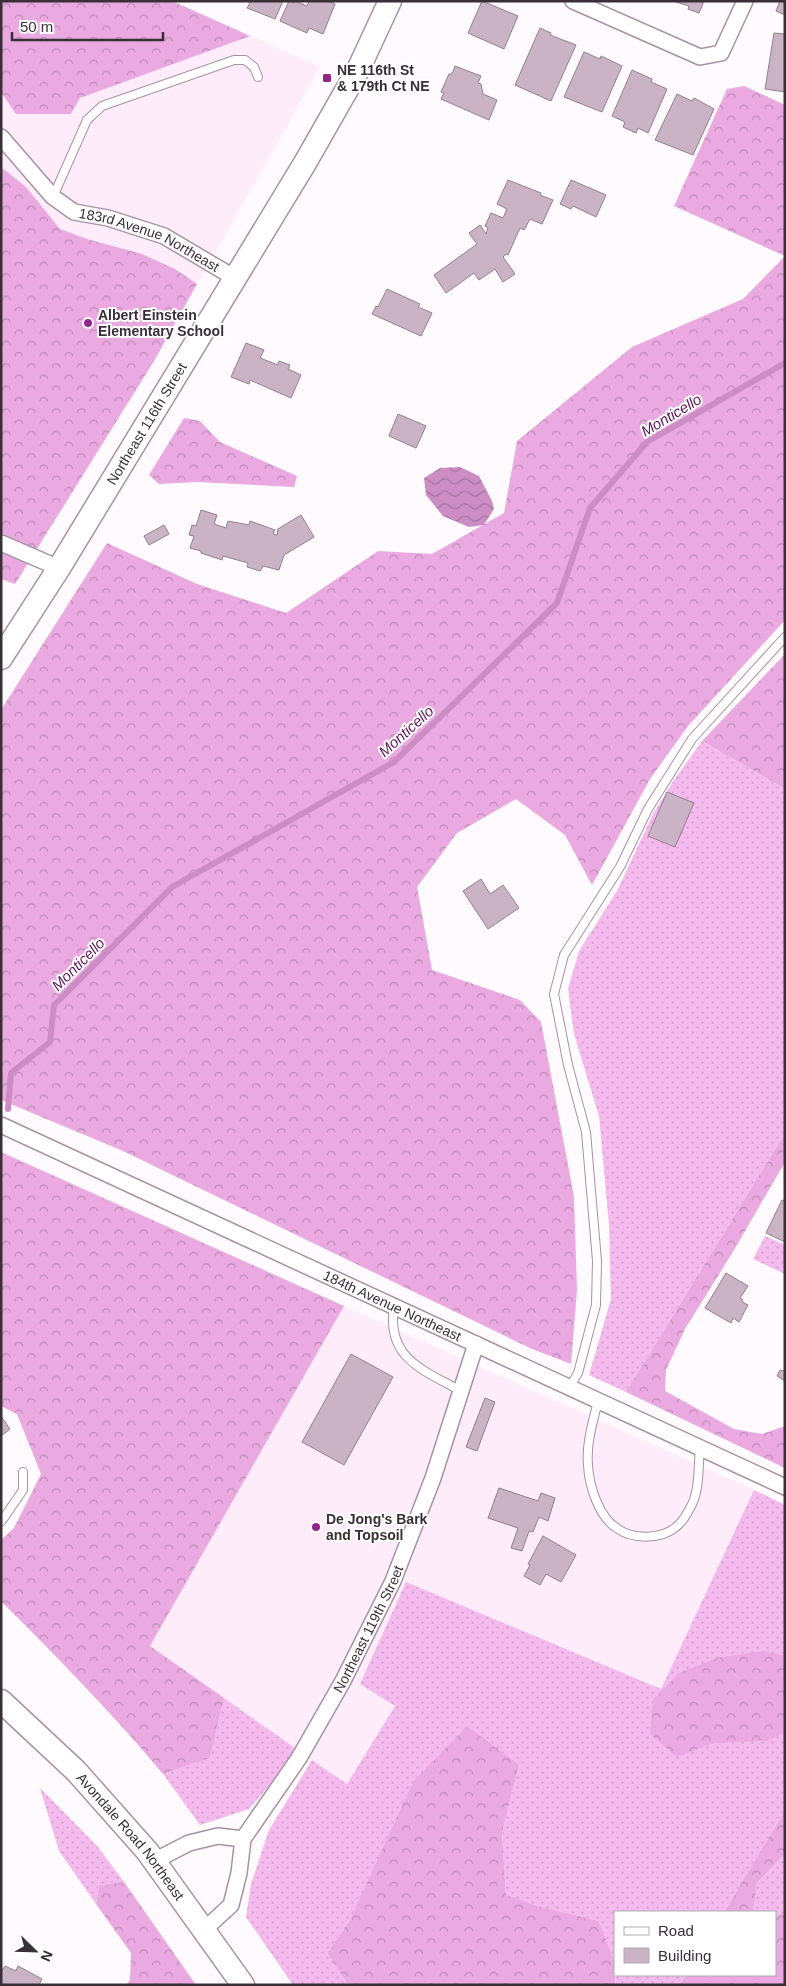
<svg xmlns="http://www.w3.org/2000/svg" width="786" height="1986" viewBox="0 0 786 1986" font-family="Helvetica,sans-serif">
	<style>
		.built { fill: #feecfb }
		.grass { fill: url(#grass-dots) }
		.forest { fill: url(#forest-crowns) }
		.water { fill: url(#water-waves) }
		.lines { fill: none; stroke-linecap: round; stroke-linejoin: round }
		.stream { stroke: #cb8dc4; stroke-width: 6 }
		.building { fill: #c9b3c5; stroke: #947f91 }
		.lane-casing { stroke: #a792a4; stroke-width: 10 }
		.street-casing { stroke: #a792a4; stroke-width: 18 }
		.secondary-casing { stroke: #a792a4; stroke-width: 25 }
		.lane { stroke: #fff; stroke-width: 8 }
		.street { stroke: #fff; stroke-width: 15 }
		.secondary { stroke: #fff; stroke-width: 22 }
		.poi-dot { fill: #92278b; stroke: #fff; stroke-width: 2 }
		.labels { text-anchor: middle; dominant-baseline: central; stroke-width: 4; stroke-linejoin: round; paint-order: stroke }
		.poi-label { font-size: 14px; font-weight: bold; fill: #382f37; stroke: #fff; text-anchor: start }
		.street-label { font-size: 14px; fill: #382f37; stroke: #fff }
		.water-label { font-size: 15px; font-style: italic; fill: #5f165a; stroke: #fff }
	</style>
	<defs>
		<pattern id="grass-dots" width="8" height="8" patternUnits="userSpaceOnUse" patternTransform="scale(1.25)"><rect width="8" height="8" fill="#f5baed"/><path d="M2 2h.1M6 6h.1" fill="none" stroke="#d3a0cc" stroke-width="1.8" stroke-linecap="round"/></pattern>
		<pattern id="forest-crowns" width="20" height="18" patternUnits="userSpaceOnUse" patternTransform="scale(1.25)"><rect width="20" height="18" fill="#eaaae1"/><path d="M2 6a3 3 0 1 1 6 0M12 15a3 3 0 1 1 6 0" fill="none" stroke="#bf8bb7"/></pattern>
		<pattern id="water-waves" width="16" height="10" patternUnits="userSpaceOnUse" patternTransform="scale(1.25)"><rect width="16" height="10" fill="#cb8dc4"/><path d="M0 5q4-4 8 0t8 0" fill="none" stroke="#a674a0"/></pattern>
	</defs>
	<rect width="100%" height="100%" fill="#fffafe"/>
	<g class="built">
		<polygon points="1,1 172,1 320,67 154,361 15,584 1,579"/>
		<polygon points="344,1306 754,1490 661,1689 406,1582 395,1706 347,1784 150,1647"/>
	</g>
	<g class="grass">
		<polygon points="702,741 785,789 785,1133 626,1392 589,1375 611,1299 609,1225 599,1116 574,1034 568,989 579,951 617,891 653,814 674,780"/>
		<polygon points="765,1236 785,1245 785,1274 753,1259"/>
		<polygon points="754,1490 785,1505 785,1810 724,1912 615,1912 615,1963 599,1921 538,1906 506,1896 502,1833 519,1765 350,1920 327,1953 348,1985 293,1985 246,1917 251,1884 269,1830 312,1760 347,1784 395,1706 360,1684 406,1582 661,1689"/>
		<polygon points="224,1698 295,1748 280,1773 249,1809 200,1825 163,1774 210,1758"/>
		<polygon points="40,1788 98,1847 124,1882 99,1885 96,1904 59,1851"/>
		<polygon points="785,1854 785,1913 775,1916 775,1912 753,1912 757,1883"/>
		<polygon points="616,1975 686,1975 680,1985 615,1985"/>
	</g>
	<g class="forest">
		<polygon points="1,1 172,1 250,36 80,98 71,114 16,114 1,92"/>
		<polygon points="744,86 785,105 785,620 688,726 650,779 592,885 565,835 516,799 457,833 417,887 432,970 520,1000 541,1022 574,1197 577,1290 571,1364 532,1349 123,1151 1,1100 1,710 107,543 197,584 286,613 378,551 432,554 504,513 517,441 632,347 743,299 785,256 674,206 727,89"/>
		<polygon points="1,167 26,187 60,229 87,239 142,254 175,269 197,284 154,361 15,584 1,579"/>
		<polygon points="184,418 200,421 220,442 297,476 294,487 197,482 159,484 149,475"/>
		<polygon points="785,654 785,789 702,741"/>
		<polygon points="785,1133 785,1162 734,1250 685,1329 666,1370 665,1391 734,1429 762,1434 785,1426 785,1468 626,1392"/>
		<path d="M1 1152 344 1306 150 1646 224 1698 210 1758 163 1774C112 1713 57 1657 1 1601V1540L14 1528 41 1474 17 1414 1 1406Z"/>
		<polygon points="763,1651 785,1656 785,1732 767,1741 713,1743 677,1757 650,1734 653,1700 679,1673 717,1658"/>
		<polygon points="467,1726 519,1765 502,1833 506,1895 538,1906 599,1921 615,1963 615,1985 348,1985 327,1953 350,1920 413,1782"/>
		<polygon points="785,1810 785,1854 757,1883 753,1912 724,1912"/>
		<polygon points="124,1882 196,1985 126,1985 130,1980 131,1953 96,1904 99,1885"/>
		<polygon points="785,1913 785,1985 680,1985 686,1975 775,1975 775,1916"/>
	</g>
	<polygon class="water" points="460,467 479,476 492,501 494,509 484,525 469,527 443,516 426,495 424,478 440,468"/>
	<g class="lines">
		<polyline class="stream" points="8,1109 11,1073 50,1042 54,1005 172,887 394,762 557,603 590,508 647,442 785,363"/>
	</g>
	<g class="building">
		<polygon points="247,1 283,1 275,19 247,8 250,3"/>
		<polygon points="289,1 294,3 295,1 307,6 309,1 328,1 335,4 323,34 309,28 307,33 280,21"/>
		<polygon points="482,1 518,16 504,49 468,33"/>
		<polygon points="673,1 704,1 699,13 688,9 689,6"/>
		<polygon points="780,1 785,1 785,15 776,11"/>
		<polygon points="540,28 551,33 550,35 576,45 551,101 515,85"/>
		<polygon points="774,33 785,34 785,92 765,89"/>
		<polygon points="584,52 600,59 601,56 622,66 602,112 564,97"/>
		<polygon points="455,66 481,76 478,83 481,84 483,94 497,100 489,120 441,99 444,93 441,92 449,74 452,74"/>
		<polygon points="632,70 652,79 651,82 667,89 648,133 638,128 636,133 623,127 625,122 612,116"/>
		<polygon points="677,94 692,101 694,98 714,109 693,155 655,140"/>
		<polygon points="508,180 541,193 540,195 553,200 542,224 530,219 524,230 520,228 508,255 506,254 503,257 515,274 503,282 495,269 479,280 474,273 446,293 434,275 477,244 469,233 480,225 486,234 488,228 485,226 491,213 503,218 507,209 497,204"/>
		<polygon points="571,180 606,195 596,217 573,206 571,209 560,204"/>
		<polygon points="387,289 420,304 418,307 432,313 421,336 372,314 376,306 378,307"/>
		<polygon points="246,343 264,350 260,358 278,365 279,361 290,365 288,369 301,375 291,398 250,380 249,384 231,377"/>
		<polygon points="398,414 426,426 416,448 389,436"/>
		<polygon points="201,510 217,515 214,524 226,528 228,521 249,525 250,521 275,530 273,534 277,535 278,529 301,515 314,537 284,555 279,570 263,566 260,571 247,567 248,563 223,556 222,560 201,553 201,551 190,548 194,536 189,535 192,525 196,526"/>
		<polygon points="164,525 169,534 149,545 144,536"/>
		<polygon points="667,792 694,803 675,847 648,836"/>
		<polygon points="481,879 490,894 503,885 519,908 488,929 463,891"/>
		<polygon points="782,1200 785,1201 785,1242 766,1233"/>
		<polygon points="726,1273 748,1286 740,1298 743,1300 742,1302 748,1305 739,1322 733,1318 731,1323 705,1308"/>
		<polygon points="351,1354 393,1377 344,1465 302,1442"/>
		<polygon points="785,1369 785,1381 777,1376 780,1370 783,1371"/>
		<polygon points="485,1398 495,1402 477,1451 466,1447"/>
		<polygon points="1,1416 10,1429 1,1436"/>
		<polygon points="499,1488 538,1501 541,1493 555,1498 548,1521 539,1517 533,1532 529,1531 522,1551 511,1548 518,1528 488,1518"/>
		<polygon points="543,1536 576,1555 561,1582 546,1574 540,1585 524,1576 530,1565 528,1564"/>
		<polygon points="5,1966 16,1971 18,1966 42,1979 39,1985 1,1985 1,1972"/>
	</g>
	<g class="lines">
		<g class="lane-casing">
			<g id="lane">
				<polyline points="53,197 87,120 102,106 234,60 245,60 254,67 258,77"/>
				<path d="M394 1307C386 1358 423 1370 461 1391"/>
				<polyline points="569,1388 578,1373 596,1305 597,1261 586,1132 568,1065 554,994 564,955 620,867 648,809 692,739 785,637"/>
				<path d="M598 1401C593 1422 586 1443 588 1465 589 1486 599 1518 618 1529 634 1540 662 1539 676 1527 681 1523 687 1514 690 1508 700 1492 698 1467 700 1448"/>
				<polyline points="1,1522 23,1490 23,1472"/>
			</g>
		</g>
		<g class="street-casing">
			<g id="street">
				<polyline points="573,1 700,57 721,53 745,1"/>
				<path id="s1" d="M1 137 53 197 74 212 108 218 164 236 235 278"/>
				<polyline points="1,543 59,568"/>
				<path id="s2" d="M1 1125 785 1487"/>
				<polyline points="154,1861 189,1843 218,1836 243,1839"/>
				<path id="s3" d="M204 1930 231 1905 239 1873 243 1839 299 1758 343 1681 393 1581 433 1478 476 1344"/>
			</g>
		</g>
		<g class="secondary-casing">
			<g id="secondary">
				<path id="s4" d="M1 658 59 568 305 163 358 70 390 1"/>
				<path id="s5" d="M1 1701 76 1771 147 1851 243 1985"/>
			</g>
		</g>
		<use href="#lane" class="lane"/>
		<use href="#street" class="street"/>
		<use href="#secondary" class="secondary"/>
	</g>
	<g class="poi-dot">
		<rect x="322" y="73" width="10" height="10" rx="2.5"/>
		<circle cx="88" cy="323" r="5"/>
		<circle cx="316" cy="1527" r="5"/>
	</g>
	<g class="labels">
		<g class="poi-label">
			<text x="337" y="70">NE 116th St<tspan x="337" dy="16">&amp; 179th Ct NE</tspan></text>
			<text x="98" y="315">Albert Einstein<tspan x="98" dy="16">Elementary School</tspan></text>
			<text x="326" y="1519">De Jong's Bark<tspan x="326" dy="16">and Topsoil</tspan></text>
		</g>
		<g class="street-label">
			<text stroke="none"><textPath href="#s1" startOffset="186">183rd Avenue Northeast</textPath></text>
			<text stroke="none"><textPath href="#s4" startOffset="276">Northeast 116th Street</textPath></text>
			<text stroke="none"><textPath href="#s2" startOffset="431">184th Avenue Northeast</textPath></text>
			<text stroke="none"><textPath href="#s3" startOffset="349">Northeast 119th Street</textPath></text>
			<text stroke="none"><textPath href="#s5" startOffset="188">Avondale Road Northeast</textPath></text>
		</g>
		<g class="water-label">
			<text transform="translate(671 415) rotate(-31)">Monticello</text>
			<text transform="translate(406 731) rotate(-42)">Monticello</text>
			<text transform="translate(78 964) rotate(-45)">Monticello</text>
		</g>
	</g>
	<rect width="786" height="1986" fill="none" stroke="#382f37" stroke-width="5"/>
	<rect x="614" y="1911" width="162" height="65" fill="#ffffff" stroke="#afacaf"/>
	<rect x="624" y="1927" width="25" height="8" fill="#ffffff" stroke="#afacaf"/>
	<text x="658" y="1936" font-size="15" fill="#382f37">Road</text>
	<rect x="624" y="1948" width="25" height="15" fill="#c9b3c5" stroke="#afacaf"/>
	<text x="658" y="1961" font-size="15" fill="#382f37">Building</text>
	<g transform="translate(35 1951) rotate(113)" stroke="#ffffff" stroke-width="4" paint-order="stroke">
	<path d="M0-4L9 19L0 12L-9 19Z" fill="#382f37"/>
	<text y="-8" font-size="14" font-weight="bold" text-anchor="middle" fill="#382f37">N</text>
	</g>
	<path d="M12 32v8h151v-8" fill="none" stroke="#382f37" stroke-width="2.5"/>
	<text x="20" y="32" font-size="15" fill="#382f37" stroke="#ffffff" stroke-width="4" paint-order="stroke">50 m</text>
</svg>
